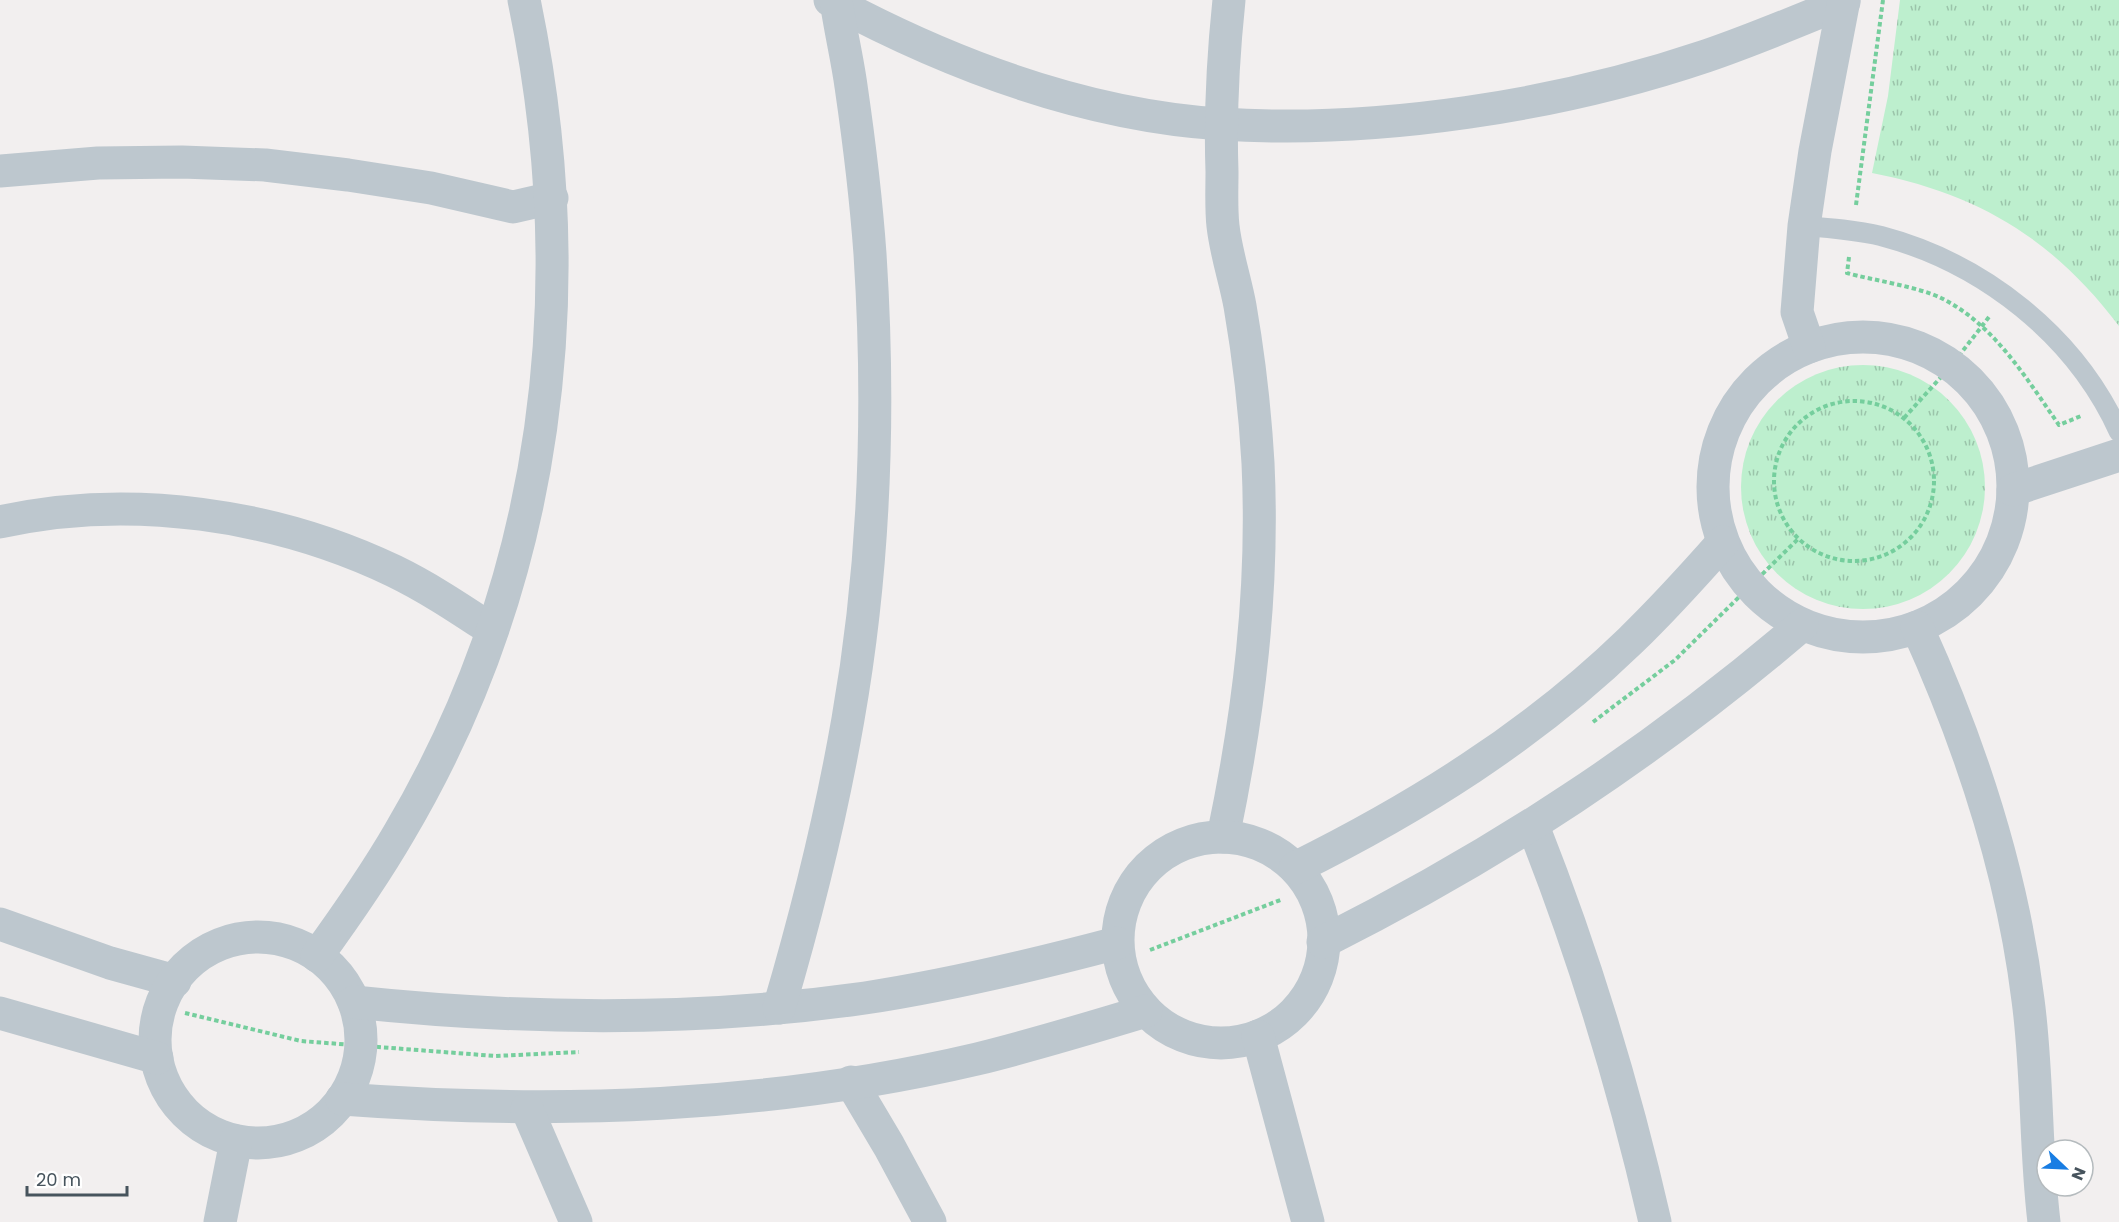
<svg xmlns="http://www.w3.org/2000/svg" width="2119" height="1222" viewBox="0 0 2119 1222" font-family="Poppins,sans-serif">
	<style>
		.grass { fill: url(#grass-tufts) }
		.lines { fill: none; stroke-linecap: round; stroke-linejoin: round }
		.path { stroke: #75ce9d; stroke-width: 4; stroke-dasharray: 4.5 3; stroke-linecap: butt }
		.service { stroke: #bdc7ce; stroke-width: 20 }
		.minor { stroke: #bdc7ce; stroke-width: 33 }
	</style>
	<defs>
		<pattern id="grass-tufts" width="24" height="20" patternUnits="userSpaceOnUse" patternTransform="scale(1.5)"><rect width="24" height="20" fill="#bdefce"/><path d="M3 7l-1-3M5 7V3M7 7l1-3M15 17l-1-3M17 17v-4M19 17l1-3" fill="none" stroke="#9bc4aa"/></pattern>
	</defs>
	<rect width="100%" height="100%" fill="#f2efef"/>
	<g class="grass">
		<path d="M1900 0H2119V326C2053 239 1979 194 1872 173L1888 96Z"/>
		<circle cx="1863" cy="487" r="122"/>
	</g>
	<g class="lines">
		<g class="path">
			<polyline points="1856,205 1883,0"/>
			<path d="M1849 257 1847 273C1872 280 1919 287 1941 298 1994 324 2026 378 2059 425L2081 416"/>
			<circle cx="1854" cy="481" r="80"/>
			<polyline points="1904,418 1951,366 1989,317"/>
			<polyline points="1593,722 1675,660 1798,539"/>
			<polyline points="1150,950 1283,899"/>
			<polyline points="185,1013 301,1041 495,1056 579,1052"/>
		</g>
		<path class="service" d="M1804 226C1830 228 1856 230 1881 236 1983 263 2075 335 2119 432"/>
		<g class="minor">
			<path d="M830 0C949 64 1084 115 1221 124 1377 134 1558 106 1706 56 1753 40 1798 21 1844 2"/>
			<polyline points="0,171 98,163 182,162 265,165 348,175 431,188 513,207 552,198"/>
			<circle cx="1863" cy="487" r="150"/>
			<polyline points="1809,347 1797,312 1804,226 1815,151 1844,0"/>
			<polyline points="2013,490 2119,455"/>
			<path d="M0 522C130 493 275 514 394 571 429 588 460 609 492 630"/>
			<path d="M1917 627C1971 746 2012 870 2028 1000 2038 1074 2035 1148 2044 1222"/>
			<path d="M1533 826C1584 955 1624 1086 1655 1222"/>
			<path d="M1223 837C1249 713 1264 590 1258 463 1255 411 1249 358 1240 306 1235 279 1226 253 1223 226 1221 208 1222 190 1222 172 1220 114 1223 57 1229 0"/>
			<circle cx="1221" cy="940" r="103"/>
			<path d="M1295 868C1416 808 1532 736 1630 641 1662 610 1693 576 1723 542"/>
			<polyline points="0,924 110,963 175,981"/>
			<circle cx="258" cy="1040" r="103"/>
			<path d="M1323 942C1500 853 1652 753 1802 625"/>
			<path d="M317 956C346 916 374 876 399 833 550 578 584 287 524 0"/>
			<path d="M354 1002C524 1020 695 1022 865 998 950 985 1034 965 1117 943"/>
			<path d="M779 1008C807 913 831 817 848 719 875 566 880 408 870 254 866 198 859 141 851 86 847 57 840 29 836 0"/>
			<polyline points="0,1013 157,1058"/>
			<polyline points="1258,1036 1308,1222"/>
			<polyline points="851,1082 889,1146 930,1222"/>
			<path d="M342 1099C555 1115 768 1108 977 1059 1034 1045 1090 1028 1146 1011"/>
			<polyline points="527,1109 576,1222"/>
			<polyline points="220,1222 236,1141"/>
		</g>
	</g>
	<g transform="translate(2065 1168) rotate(113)"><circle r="28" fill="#ffffff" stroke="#b5bbbe" stroke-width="1.5"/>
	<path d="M0-4.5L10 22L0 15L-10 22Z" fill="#187de3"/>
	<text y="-9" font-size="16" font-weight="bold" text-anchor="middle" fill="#47545d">N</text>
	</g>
	<path d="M27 1186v9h100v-9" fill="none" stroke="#47545d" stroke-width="3"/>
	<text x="36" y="1186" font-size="18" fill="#47545d" stroke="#ffffff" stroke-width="4.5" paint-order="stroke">20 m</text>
</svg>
